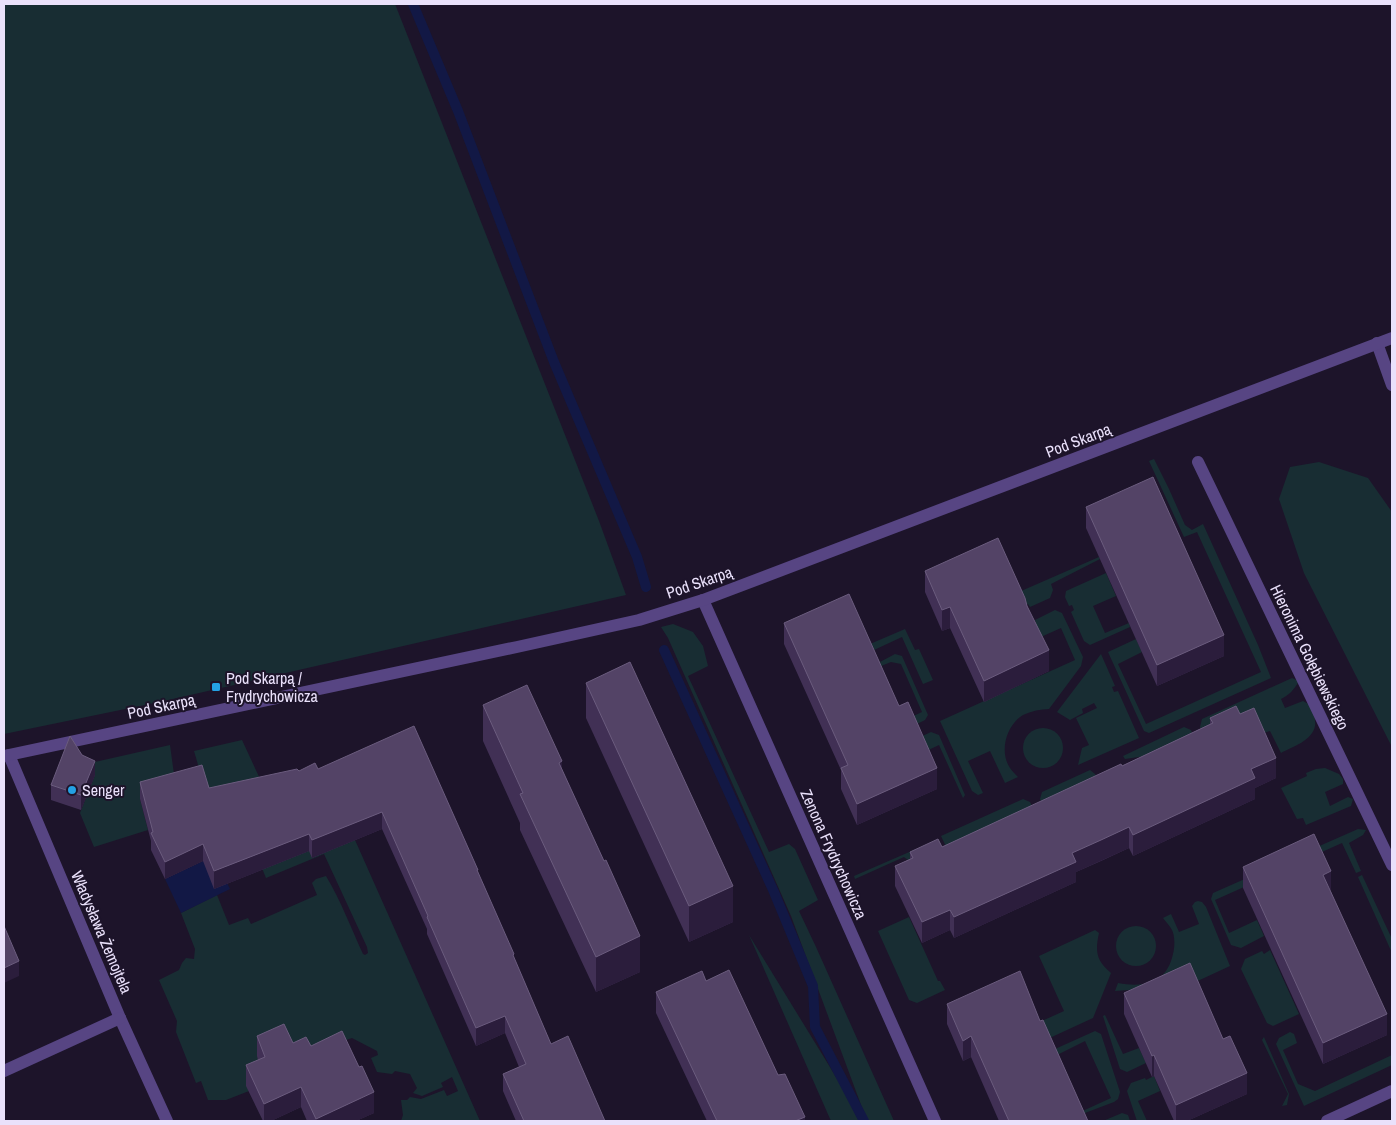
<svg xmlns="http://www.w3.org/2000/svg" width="1396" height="1125" viewBox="0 0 1396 1125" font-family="'Archivo Narrow',sans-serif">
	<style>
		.green { fill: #182d33 }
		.water { fill: #121845 }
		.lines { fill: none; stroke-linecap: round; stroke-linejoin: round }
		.stream { stroke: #121845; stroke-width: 10 }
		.minor { stroke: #574583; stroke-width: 12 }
		.wall { fill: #413055 }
		.shaded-wall { fill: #2b1d3c }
		.building { fill: #534366; stroke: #6b5c7e }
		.poi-dot { fill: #24a1e4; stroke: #1d142a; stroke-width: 2 }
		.labels { text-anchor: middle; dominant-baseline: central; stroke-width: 4; stroke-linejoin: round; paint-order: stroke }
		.street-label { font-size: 16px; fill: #eae1fb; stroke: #1d142a }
		.poi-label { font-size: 16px; fill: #eae1fb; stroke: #1d142a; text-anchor: start }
	</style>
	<rect width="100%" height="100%" fill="#1d142a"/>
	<g class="green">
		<polygon points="4,4 395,4 599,521 626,595 164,701 4,734"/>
		<polygon points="1154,459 1169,489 1185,525 1192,530 1203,524 1258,645 1271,678 1149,733 1144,731 1108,652 1136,639 1142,652 1118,664 1146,724 1261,672 1197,532 1184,537 1149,461"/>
		<polygon points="1319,462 1368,478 1392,512 1392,747 1304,573 1279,499 1290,467"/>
		<polygon points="1099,557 1100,559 1051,584 1053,590 1050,598 1030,607 1028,604 1020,607 1014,594"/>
		<polygon points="1106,573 1116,596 1093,606 1105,633 1129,623 1130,627 1090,645 1084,641 1071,612 1074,610 1072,605 1069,606 1065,597 1066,591"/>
		<path d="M1055 610 1062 613 1083 657 1081 666 1049 709C1041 709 1031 711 1023 715 1006 725 999 752 1010 768 1012 771 1015 774 1018 777L1005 783 990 751 968 761 983 793 978 795 972 791 940 721 1075 660 1061 628 1034 640 1027 626 1036 623 1035 620Z"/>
		<polygon points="673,624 693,632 703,646 708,666 688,676 769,852 789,844 795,849 818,900 799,911 816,947 894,1121 867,1121 791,916 668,638 661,627"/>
		<polygon points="905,629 915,650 919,649 933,680 923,684 902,637 874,650 872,646 863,647"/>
		<polygon points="895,654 902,656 928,715 925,720 911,727 907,719 922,712 901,664 891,662 881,666 880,662"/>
		<polygon points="1101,654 1115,686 1112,687 1114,692 1118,691 1139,738 1078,765 1082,748 1089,745 1076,718 1097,708 1094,703 1082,709 1083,713 1070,720 1057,712"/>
		<path d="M1292 678 1299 681C1294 690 1289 695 1281 699L1285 708 1303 701 1312 706C1313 712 1316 719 1315 726 1312 741 1292 747 1281 753L1270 731 1257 735 1205 740 1200 727 1202 719Z"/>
		<polygon points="1184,727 1191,730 1196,742 1193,749 1125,759 1123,756"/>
		<circle cx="1043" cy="748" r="20"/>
		<polygon points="931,732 939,735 965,795 963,798 939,745 922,753 916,739"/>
		<polygon points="242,740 261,781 210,806 194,751"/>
		<polygon points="170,745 176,789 140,799 148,830 94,847 80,813 95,775 86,764"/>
		<polygon points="1325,768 1339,774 1343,779 1343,784 1325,792 1330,806 1348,797 1353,799 1351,806 1306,825 1303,818 1297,819 1281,788 1307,776 1306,773 1316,769"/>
		<polygon points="1090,770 1095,774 1104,792 1049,818 1040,799 1042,792"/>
		<polygon points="1023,799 1030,802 1033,808 950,855 941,836"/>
		<polygon points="1358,829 1366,830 1363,835 1349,843 1361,871 1356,873 1342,843 1215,900 1229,933 1257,920 1264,936 1241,948 1231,945 1211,899 1213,893"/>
		<path d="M355 840 480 1121H401L403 1115 401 1100H407L410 1097 421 1099 444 1090 447 1096 458 1091 452 1077 441 1083 443 1087 422 1096 413 1093 417 1088 410 1074 395 1071 392 1074 377 1072 371 1058 378 1055 377 1051 352 1038 337 1043 247 1086 249 1091 226 1100H208L201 1081 196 1083 176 1032 177 1021 159 980 179 970 182 963 186 958 194 959 195 949 181 913 217 895 229 925 248 918 251 924 317 895 312 883 316 879 326 876C341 901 351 928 363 954L365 955 368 953 367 947 324 854 266 878 260 863 277 855 346 843Z"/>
		<polygon points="930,843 938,860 908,860 904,857 855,879 854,876"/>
		<polygon points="1362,875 1392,939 1392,953 1358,877"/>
		<path d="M1198 901 1202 902 1206 907 1230 966 1148 1004 1142 989 1115 991 1118 983C1144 988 1167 983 1173 954 1175 947 1175 936 1172 930 1170 926 1166 922 1163 918L1171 914 1179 932 1199 924 1192 906 1195 902Z"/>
		<polygon points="909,917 938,981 940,981 945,990 917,1003 909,1000 878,931"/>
		<circle cx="1136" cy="946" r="20"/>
		<path d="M1095 930 1099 933C1095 951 1096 961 1111 973L1093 1018 1041 1042 1033 1025 1064 1011 1039 956Z"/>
		<polygon points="749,935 863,1121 831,1121"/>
		<polygon points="1270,950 1299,1014 1273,1026 1267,1023 1241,969 1245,959 1262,951 1264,954"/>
		<polygon points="1105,1015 1123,1054 1139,1048 1146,1063 1127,1072 1120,1069 1103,1016"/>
		<polygon points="1095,1031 1101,1034 1120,1092 1118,1099 1114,1102 1077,1116 1076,1114 1111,1098 1085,1041 1051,1058 1055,1049"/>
		<polygon points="1290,1032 1294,1034 1297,1043 1283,1050 1298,1084 1315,1091 1392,1055 1392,1065 1304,1106 1276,1044 1279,1038"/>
		<polygon points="1264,1037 1289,1094 1287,1105 1282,1106 1288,1094 1262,1040"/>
		<polygon points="1154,1076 1160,1091 1138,1101 1147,1121 1137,1121 1127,1091 1131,1083 1145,1078 1146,1080"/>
		<polygon points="1122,1113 1128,1115 1130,1121 1103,1121"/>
	</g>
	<polygon class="water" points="214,856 230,889 181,913 165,879"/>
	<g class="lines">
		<g class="stream">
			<polyline points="413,4 458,111 554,362 637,557 646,587"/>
			<polyline points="664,650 774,892 813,986 815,1027 864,1121"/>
		</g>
		<g class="minor">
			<polyline points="1377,343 1392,385"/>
			<polyline points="1198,462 1392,865"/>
			<polyline points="703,600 935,1121"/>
			<polyline points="9,755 120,1018 167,1121"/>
			<polyline points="4,756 517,647 639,620 703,600 1392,338"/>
			<polyline points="4,1071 120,1018"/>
			<polyline points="1327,1121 1392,1091"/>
		</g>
	</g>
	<g class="wall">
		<polygon points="1086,507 1224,656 1157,686 1086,528"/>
		<polygon points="925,571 1027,606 1049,671 984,702 950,628 942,631 925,592"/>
		<polygon points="784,623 937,789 857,825 841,789 841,770 784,644"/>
		<polygon points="586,683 733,922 689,942 586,718"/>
		<polygon points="483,705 562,769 640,972 596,992 520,830 520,823 483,741"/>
		<polygon points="1240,714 1276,778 1255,788 1255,799 1133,856 1129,848 1101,861 1076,872 1076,882 954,938 950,930 922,943 895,886 895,866 910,859 910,852 942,847 1122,766 1210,724 1210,718"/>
		<polygon points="82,755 95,775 81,810 51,800 51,785"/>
		<polygon points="318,769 478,874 551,1044 605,1121 516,1121 503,1091 503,1074 519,1067 505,1033 476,1046 427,934 427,929 382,829 312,858 309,851 214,889 203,861 165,879 151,850 151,841 140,799 140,782 209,788"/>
		<polygon points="1243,867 1331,892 1387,1035 1323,1064 1243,888"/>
		<polygon points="706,981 778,1075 805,1121 707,1121 656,1013 656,992"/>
		<polygon points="1124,993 1247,1094 1187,1121 1174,1121 1154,1076 1152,1077 1124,1014"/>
		<polygon points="947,1004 1040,1021 1088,1121 999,1121 971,1057 963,1061 947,1024"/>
		<polygon points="257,1036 293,1043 311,1046 374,1113 356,1121 307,1121 301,1107 271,1121 263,1121 246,1086 246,1065 258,1060 257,1056"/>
	</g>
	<g class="shaded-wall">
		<polygon points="950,607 950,628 942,631 942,610"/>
		<polygon points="1224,635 1224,656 1157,686 1157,665"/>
		<polygon points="1049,650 1049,671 984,702 984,681"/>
		<polygon points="1276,758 1276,778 1255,788 1255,799 1133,856 1133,835 1251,769"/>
		<polygon points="95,761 95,775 81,810 81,795"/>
		<polygon points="562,761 562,797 559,763"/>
		<polygon points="937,768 937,789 857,825 857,804"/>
		<polygon points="382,812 382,829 312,858 312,840"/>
		<polygon points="1129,827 1129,848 1076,872 1076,882 954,938 954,917 1072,853"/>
		<polygon points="309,834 309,851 214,889 214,871"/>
		<polygon points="203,844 203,861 165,879 165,862"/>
		<polygon points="1331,871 1331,892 1323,875"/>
		<polygon points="733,886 733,922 689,942 689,906"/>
		<polygon points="950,910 950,930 922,943 922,922"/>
		<polygon points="640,936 640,972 596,992 596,957"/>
		<polygon points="19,961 19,976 4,983 4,968"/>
		<polygon points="1387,1014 1387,1035 1323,1064 1323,1043"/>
		<polygon points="505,1016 505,1033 476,1046 476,1028"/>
		<polygon points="971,1036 971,1057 963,1061 963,1041"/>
		<polygon points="1154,1055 1154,1076 1152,1077 1152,1056"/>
		<polygon points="1247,1073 1247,1094 1187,1121 1176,1121 1176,1105"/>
		<polygon points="301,1087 301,1107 271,1121 264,1121 264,1104"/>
		<polygon points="374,1092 374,1113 356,1121 316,1121 316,1119"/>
		<polygon points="805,1117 805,1121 795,1121"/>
	</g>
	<g class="building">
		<polygon points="1153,477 1224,635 1157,665 1086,507"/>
		<polygon points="998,538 1025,598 1027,606 1049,650 984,681 950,607 942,610 925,571"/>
		<polygon points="849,594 899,706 908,702 937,768 857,804 841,768 848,765 784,623"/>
		<polygon points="630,662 733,886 689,906 586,683"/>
		<polygon points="527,685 562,761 559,763 604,861 606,860 640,936 596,957 520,794 523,793 483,705"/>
		<polygon points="1236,706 1240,714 1254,708 1276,758 1251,769 1255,778 1133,835 1129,827 1101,840 1072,853 1076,862 954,917 950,910 922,922 895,866 913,858 910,852 938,839 942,847 1121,764 1122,766 1213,723 1210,718"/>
		<polygon points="414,726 478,870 477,870 514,954 513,955 551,1044 568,1036 605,1121 524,1121 503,1074 526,1064 505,1016 476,1028 427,917 428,916 382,812 312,840 309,834 214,871 203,844 165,862 151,833 153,832 140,782 202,765 209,788 297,769 299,771 315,763 318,769"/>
		<polygon points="70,736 82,755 95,761 81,795 51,785"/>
		<polygon points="1314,834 1331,871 1323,875 1387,1014 1323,1043 1243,867"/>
		<polygon points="4,926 19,961 4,968"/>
		<polygon points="1190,963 1223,1039 1230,1036 1247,1073 1176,1105 1154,1055 1152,1056 1124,993"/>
		<polygon points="729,970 778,1075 785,1074 805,1117 795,1121 717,1121 656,992 702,971 706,981"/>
		<polygon points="1020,971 1040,1021 1043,1020 1088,1121 1009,1121 971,1036 963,1041 947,1004"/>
		<polygon points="284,1024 293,1043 306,1037 311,1046 342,1031 359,1067 362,1066 374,1092 316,1119 301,1087 264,1104 246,1065 265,1057 257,1036"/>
	</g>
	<g class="poi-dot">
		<rect x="211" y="682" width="10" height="10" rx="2.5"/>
		<circle cx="72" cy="790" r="5"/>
	</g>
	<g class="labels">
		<g class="street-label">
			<text transform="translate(1078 440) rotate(-21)">Pod Skarpą</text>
			<text transform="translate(699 582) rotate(-19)">Pod Skarpą</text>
			<text transform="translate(1310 657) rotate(64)">Hieronima Gołębiewskiego</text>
			<text transform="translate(161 706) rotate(-12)">Pod Skarpą</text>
			<text transform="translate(834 854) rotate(66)">Zenona Frydrychowicza</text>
			<text transform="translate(102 932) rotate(67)">Władysława Żemojtela</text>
		</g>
		<g class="poi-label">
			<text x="226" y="678">Pod Skarpą /<tspan x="226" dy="18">Frydrychowicza</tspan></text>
			<text x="82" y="790">Senger</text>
		</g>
	</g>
	<rect width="1396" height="1125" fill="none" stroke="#eae1fb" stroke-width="10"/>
</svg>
